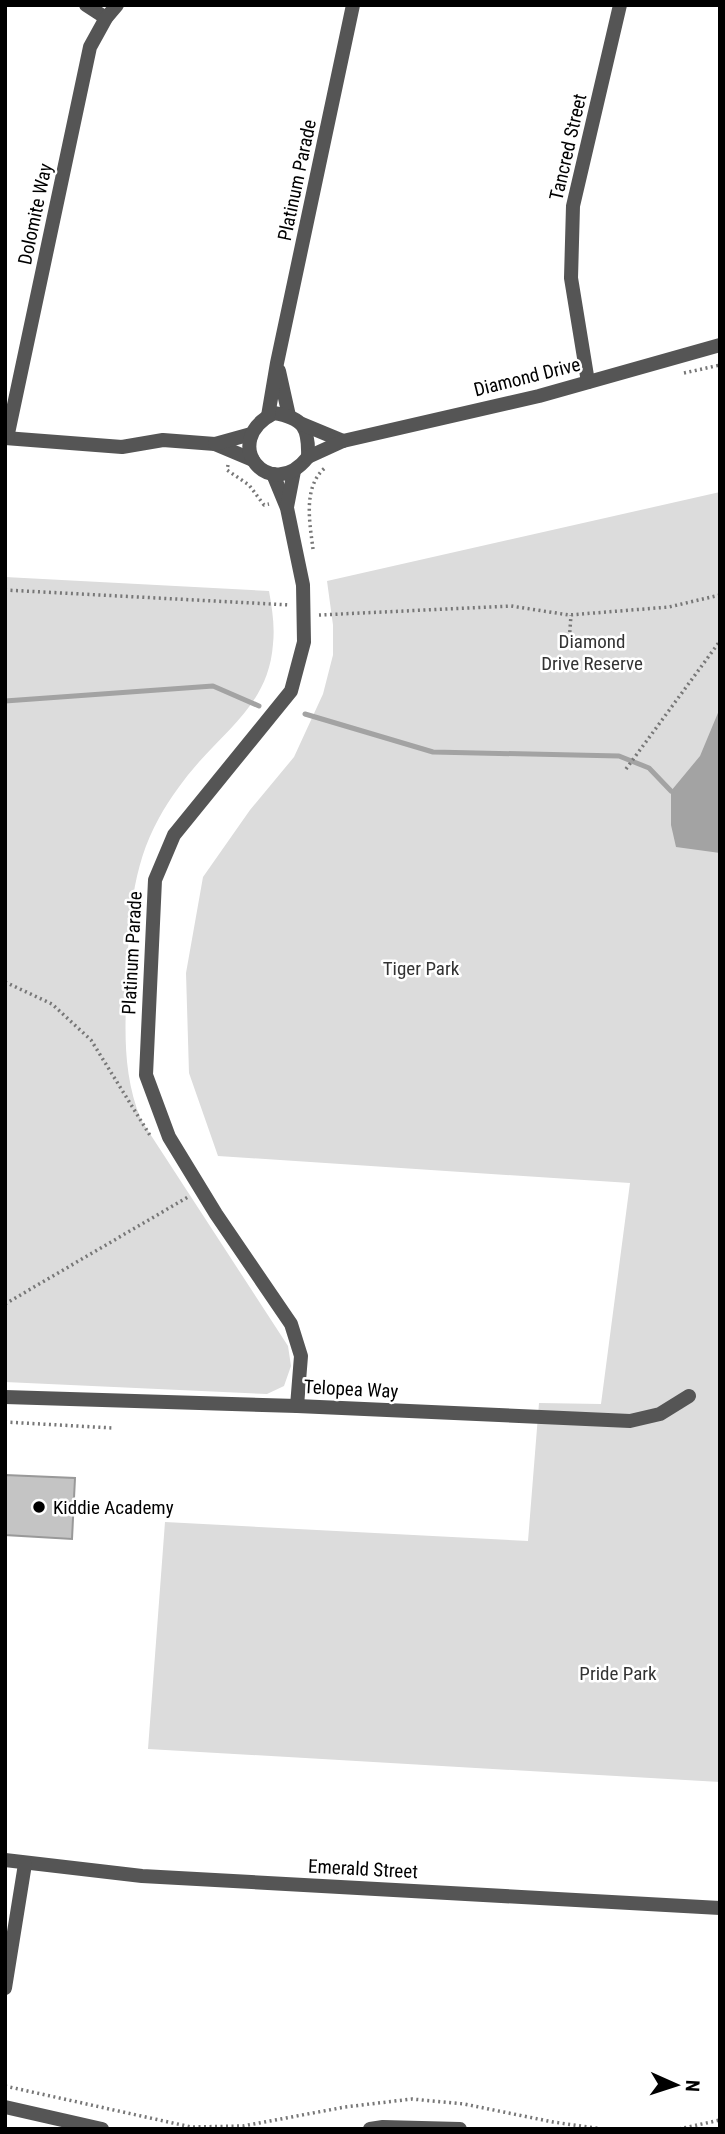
<svg xmlns="http://www.w3.org/2000/svg" width="725" height="2134" viewBox="0 0 725 2134" font-family="'Roboto Condensed',sans-serif">
	<style>
		.green { fill: #dcdcdc }
		.water { fill: #a3a3a3 }
		.lines { fill: none; stroke-linecap: round; stroke-linejoin: round }
		.stream { stroke: #a3a3a3; stroke-width: 5 }
		.building { fill: #c4c4c4; stroke: #999; stroke-width: 2 }
		.path { stroke: #777; stroke-width: 3.5; stroke-dasharray: 2 3.5; stroke-linecap: butt }
		.minor { stroke: #555; stroke-width: 14 }
		.tertiary { stroke: #555; stroke-width: 14 }
		.poi-dot { fill: #000; stroke: #fff; stroke-width: 2.5 }
		.labels { text-anchor: middle; dominant-baseline: central; stroke-width: 5; stroke-linejoin: round; paint-order: stroke }
		.street-label { font-size: 19px; fill: #000; stroke: #fff }
		.park-label { font-size: 19px; fill: #333; stroke: #fff }
		.poi-label { font-size: 19px; fill: #000; stroke: #fff; text-anchor: start }
	</style>
	<rect width="100%" height="100%" fill="#fff"/>
	<g class="green">
		<polygon points="720,492 720,1782 148,1749 165,1522 528,1541 539,1403 601,1404 630,1183 218,1156 189,1073 186,973 203,877 250,810 294,757 323,694 333,655 333,625 327,581"/>
		<path d="M5 577 269 591C272 608 275 626 273 644 269 699 233 724 199 762 184 779 170 798 159 818 131 868 129 923 127 978 125 1029 122 1072 141 1120L288 1346 291 1366 284 1386 267 1394 5 1382Z"/>
	</g>
	<polygon class="water" points="720,708 720,853 676,847 671,825 671,791 700,756"/>
	<g class="lines">
		<g class="stream">
			<polyline points="5,701 213,686 259,706"/>
			<polyline points="305,714 433,752 619,756 649,768 671,791"/>
		</g>
	</g>
	<polygon class="building" points="5,1475 75,1478 72,1539 5,1535"/>
	<g class="lines">
		<g class="path">
			<polyline points="684,373 720,365"/>
			<polyline points="228,465 227,470 249,485 264,505 269,504"/>
			<path d="M313 549C310 524 302 486 326 467"/>
			<polyline points="5,590 290,605"/>
			<polyline points="319,615 511,606 569,615 669,607 720,595"/>
			<polyline points="569,643 571,615"/>
			<polyline points="626,769 720,641"/>
			<polyline points="5,982 52,1004 91,1040 151,1137"/>
			<polyline points="5,1304 188,1197"/>
			<polyline points="5,1422 113,1428"/>
			<polyline points="5,2086 191,2127 243,2126 345,2107 412,2099 464,2104 553,2122 602,2129"/>
			<polyline points="679,2129 720,2120"/>
		</g>
		<g class="minor">
			<polyline points="86,5 106,18"/>
			<polyline points="588,382 571,278 573,206 620,5"/>
			<polyline points="5,438 122,447 163,440 215,444 253,460"/>
			<polyline points="7,438 90,47 106,18 117,5"/>
			<polyline points="215,444 251,434"/>
			<polyline points="273,474 287,508 303,585 304,642 291,691 174,835 155,880 146,1075 169,1137 216,1214 291,1324 301,1356 297,1406"/>
			<polyline points="287,507 294,471"/>
			<polyline points="5,1397 297,1406 630,1421 660,1414 689,1396"/>
			<polyline points="5,1860 142,1876 720,1908"/>
			<polyline points="5,1988 25,1864"/>
		</g>
		<g class="tertiary">
			<polyline points="279,371 289,416"/>
			<path d="M274 413C304 418 309 428 308 457 270 505 218 442 274 413Z"/>
			<polyline points="268,416 277,363 353,5"/>
			<polyline points="302,424 343,441"/>
			<polyline points="308,457 343,441 539,396 720,345"/>
			<polyline points="5,2107 102,2129"/>
			<polyline points="370,2129 383,2127 460,2129"/>
		</g>
	</g>
	<circle class="poi-dot" cx="39" cy="1507" r="7"/>
	<g class="labels">
		<g class="street-label">
			<text transform="translate(568 147) rotate(-77)">Tancred Street</text>
			<text transform="translate(297 180) rotate(-78)">Platinum Parade</text>
			<text transform="translate(35 214) rotate(-78)">Dolomite Way</text>
			<text transform="translate(527 377) rotate(-14)">Diamond Drive</text>
			<text transform="translate(132 953) rotate(-87)">Platinum Parade</text>
			<text transform="translate(351 1389) rotate(3)">Telopea Way</text>
			<text transform="translate(363 1869) rotate(3)">Emerald Street</text>
		</g>
		<g class="park-label">
			<text x="592" y="641">Diamond<tspan x="592" dy="22">Drive Reserve</tspan></text>
			<text x="421" y="968">Tiger Park</text>
			<text x="618" y="1673">Pride Park</text>
		</g>
		<g class="poi-label">
			<text x="53" y="1507">Kiddie Academy</text>
		</g>
	</g>
	<rect width="725" height="2134" fill="none" stroke="#000000" stroke-width="14"/>
	<g transform="translate(676 2085) rotate(93)" stroke="#ffffff" stroke-width="5" paint-order="stroke">
	<path d="M0-5L12 26L0 18L-12 26Z" fill="#000000"/>
	<text y="-10" font-size="19" font-weight="bold" text-anchor="middle" fill="#000000">N</text>
	</g>
</svg>
